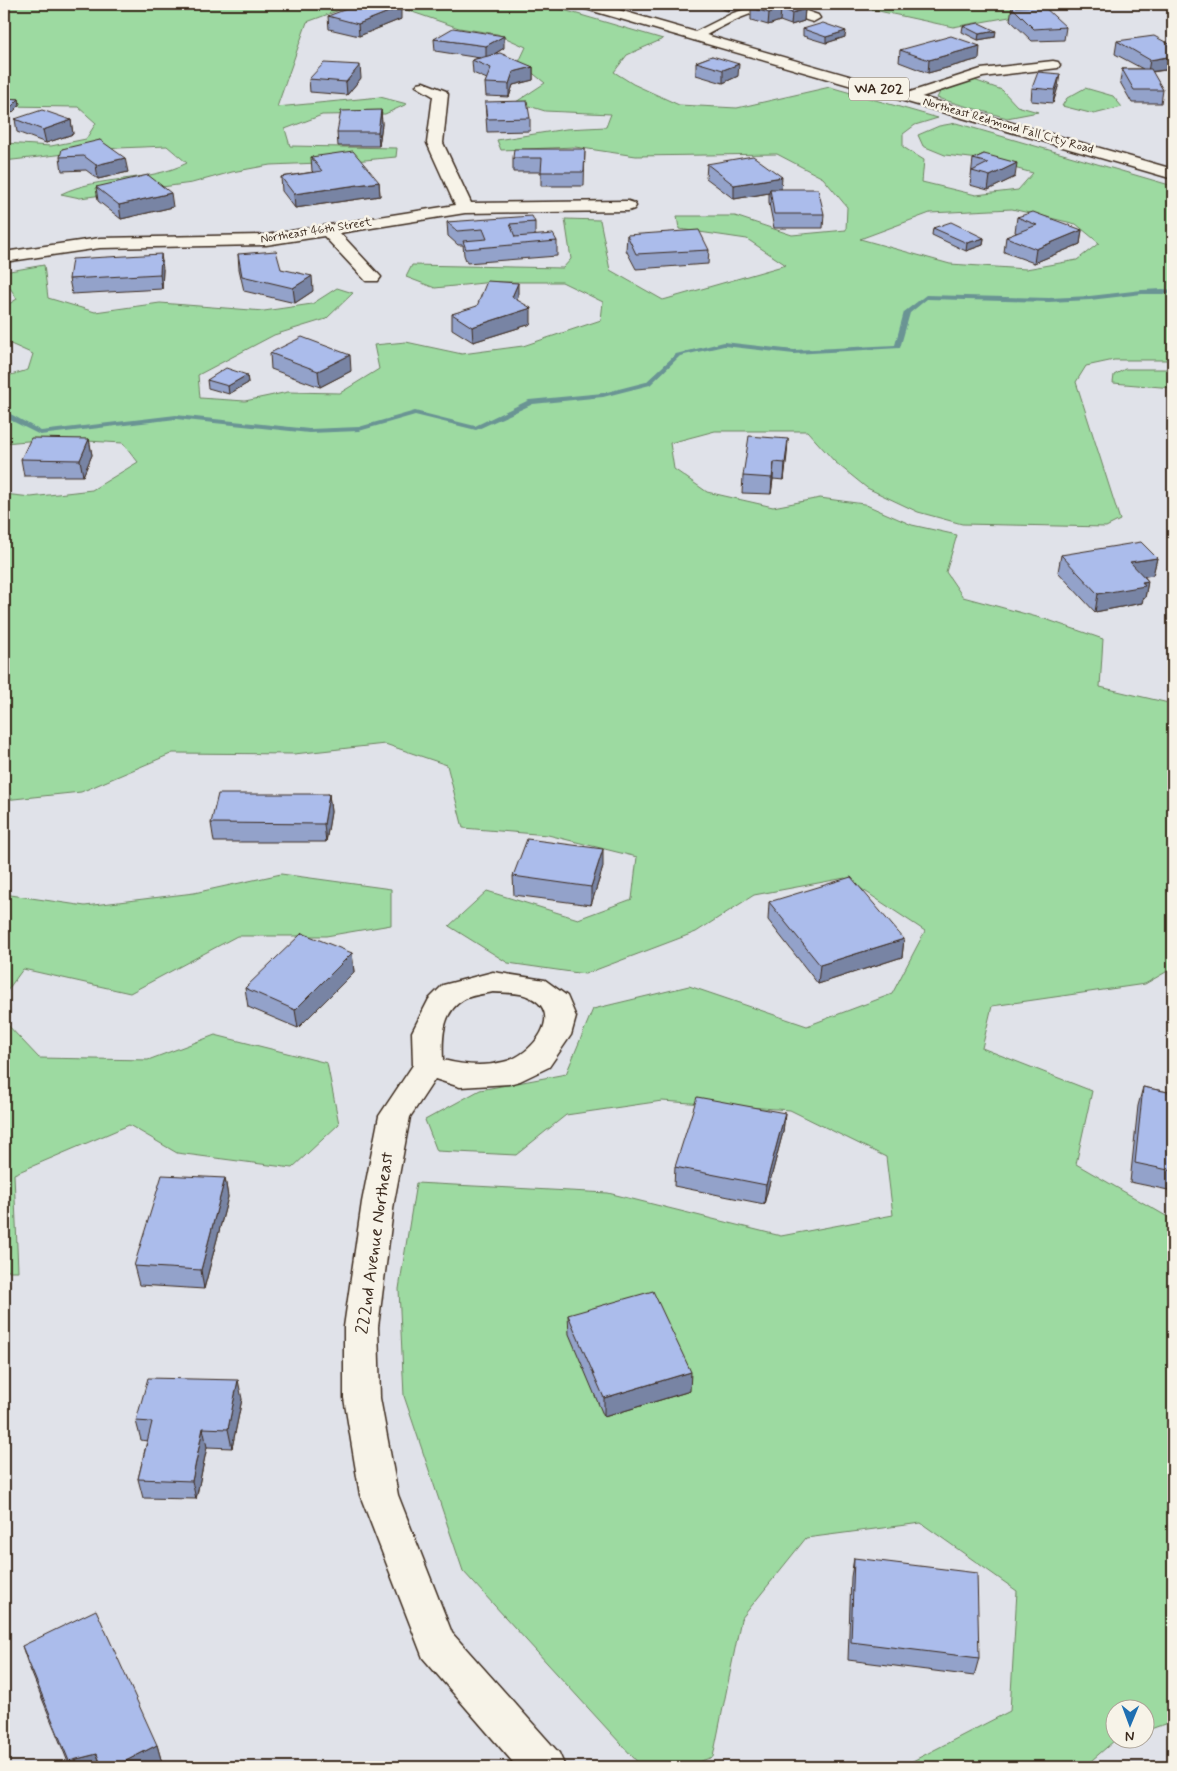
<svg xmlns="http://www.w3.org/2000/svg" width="1177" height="1771" viewBox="0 0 1177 1771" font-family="Mynerve,sans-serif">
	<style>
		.green { fill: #9ddaa1; stroke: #6c8260; fill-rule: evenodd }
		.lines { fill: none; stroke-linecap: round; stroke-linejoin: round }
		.stream { fill: #6a9494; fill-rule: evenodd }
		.minor-casing { stroke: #3b2a1e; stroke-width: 3 }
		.major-casing { stroke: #3b2a1e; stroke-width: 3 }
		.minor { fill: #f7f3e8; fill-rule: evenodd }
		.major { fill: #f7f3e8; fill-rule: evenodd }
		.wall { fill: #93a2ca; stroke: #3b2a1e }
		.shaded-wall { fill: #7884a4; stroke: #3b2a1e }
		.building { fill: #abbceb; stroke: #3b2a1e }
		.labels { text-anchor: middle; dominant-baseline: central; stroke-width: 5; stroke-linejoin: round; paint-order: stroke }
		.far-street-label { font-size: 12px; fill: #3b2a1e; stroke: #f7f3e8 }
		.shield { fill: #f7f3e8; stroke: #73665b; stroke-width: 1 }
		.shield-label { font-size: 14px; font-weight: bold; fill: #3b2a1e }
		.near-street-label { font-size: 18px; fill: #3b2a1e; stroke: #f7f3e8 }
	</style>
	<rect width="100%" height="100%" fill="#e0e2e9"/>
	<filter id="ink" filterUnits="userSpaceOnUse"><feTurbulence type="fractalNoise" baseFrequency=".02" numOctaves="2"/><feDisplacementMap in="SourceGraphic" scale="10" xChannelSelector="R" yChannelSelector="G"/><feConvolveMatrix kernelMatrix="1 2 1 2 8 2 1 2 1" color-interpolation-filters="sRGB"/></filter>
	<g filter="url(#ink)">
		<g class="green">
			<path d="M4 4H543L663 39 627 55 614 72 633 84 679 105 737 108 830 87 938 118 915 125 903 134V147L924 160 922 182 976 195 1018 190 1033 173 979 159 945 155 923 146 918 135 939 126 956 123 1173 186V360H1114L1086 366 1076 382 1120 520 1106 527 962 524 918 512 867 488 835 462 807 431H715L670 443 674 469 707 492 773 507 820 498 864 504 912 525 957 535 946 572 963 597 1048 620 1103 639 1100 687 1173 704V968L1145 984 992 1006 982 1048 1092 1091 1076 1164 1173 1220V1721L1145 1731 1144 1708H1114V1738L1121 1739 1114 1741 1084 1767H901L1010 1711 1017 1591 921 1523 806 1538 741 1619 713 1757 683 1767H642L463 1571 404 1396 399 1289 416 1183 608 1193 781 1236 893 1215 886 1157 790 1110 662 1101 566 1115 516 1155 437 1151 425 1120 480 1090 566 1074 593 1009 689 986 807 1026 892 994 925 931 845 878 754 895 696 932 585 974 508 963 449 926 487 891 578 919 632 899 637 857 548 835 463 828 447 765 385 744 294 754 173 753 81 792 4 800V494L31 497 92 490 138 462 123 443 51 439 4 443V377L28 370 33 354 4 341V307L17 299 4 278V272L44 265 48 298 95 312 160 303 264 311 312 304 337 288 353 293 326 319 274 335 198 375 200 398 245 401 288 392 340 393 379 369 374 345 406 342 462 354 523 346 601 320 603 302 562 282H493L435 288 406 277 412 265 563 268 571 259 565 219 600 220 610 270 663 300 786 265 747 239 679 229 677 216H735L792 235 846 230 847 207 823 178 777 154 636 156 575 147 501 150 497 140 566 129 606 127 611 114 545 111 516 102 545 83 519 62 526 47 497 34 459 28 392 5H353L307 22 277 107 380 97 407 104 385 114 322 115 285 129 290 146 397 148 396 157 344 162 270 165 232 172 192 183 80 198 61 194C100 175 148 183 187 163L167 146 118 148 4 161V143L51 146 86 139 96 123 78 107 4 106ZM1012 209 1076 224 1099 243 1077 260 1026 269 950 264 860 239 930 213Z"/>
			<polygon points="859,4 1083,4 953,27 860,7"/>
			<polygon points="974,80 1002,90 1017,106 1038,112 1007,118 937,98 940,92"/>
			<polygon points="1085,88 1113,96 1122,107 1094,114 1062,106 1067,98"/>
			<polygon points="1125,369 1173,369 1173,388 1113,383 1114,375"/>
			<polygon points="281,874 391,889 391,925 326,936 237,936 130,993 23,969 4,995 4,894 85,906 194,893"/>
			<polygon points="4,1021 39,1058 148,1060 215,1035 327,1063 339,1124 292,1168 177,1153 129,1125 14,1174 18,1271 4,1271"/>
		</g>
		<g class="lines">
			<polygon class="stream" points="1163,289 1173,290 1173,294 1142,294 1090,300 1049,302 927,299 910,313 900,348 794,354 724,346 680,356 650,385 603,397 533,404 476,430 415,415 359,431 309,433 176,419 40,435 4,417 4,412 7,412 41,431 176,415 309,429 359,427 415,411 475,426 529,400 603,393 646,382 676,354 724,342 794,350 895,345 904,312 926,295 1049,298 1090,296 1142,290"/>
			<g class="minor-casing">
				<g id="minor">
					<path d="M763 4H786L818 15 820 18 813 22C803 20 794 13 784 11 755 5 723 27 699 39L694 40 687 36 733 13Z"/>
					<polygon points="1053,61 1058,62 1060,65 1058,68 983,77 909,101 902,97 904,94 981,69"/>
					<polygon points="423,82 446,91 448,94 443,143 471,203 628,201 634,203 636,206 634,209 628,211 465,213 340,233 381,277 378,281 366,281 324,236 266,245 100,248 4,262 4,252 100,238 266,235 455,205 427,143 433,96 416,86 418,83"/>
					<path d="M493 972 545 980 567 996 576 1017 571 1035 549 1067 520 1081 509 1084 460 1087 435 1079 410 1117 394 1202 378 1327 380 1398 398 1495 452 1633 559 1753 565 1767H517L423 1658 360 1495 344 1398V1327L362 1202 379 1116 413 1065 412 1032 429 999 443 985ZM493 992C503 993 518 992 527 996 568 1012 531 1057 503 1062 484 1067 462 1065 443 1060 442 1039 442 1012 463 1000 470 995 484 994 493 992Z"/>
				</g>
			</g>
			<g class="major-casing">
				<polygon id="major" points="577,4 598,4 1173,169 1173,179 579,7"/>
			</g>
			<use href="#minor" class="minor"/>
			<use href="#major" class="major"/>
		</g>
		<g class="wall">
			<polygon points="709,4 748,4 747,6 728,11"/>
			<polygon points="795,4 821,4 804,8"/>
			<polygon points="1012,7 1066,27 1064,40 1032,41 1010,20"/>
			<polygon points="751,8 805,9 804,21 791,25 780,21 768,25 751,20"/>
			<polygon points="328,16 401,19 359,36 329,29"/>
			<polygon points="963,26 995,37 978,40 962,32"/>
			<polygon points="803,29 845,37 826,43 803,36"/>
			<polygon points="434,39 504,48 493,55 533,67 533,80 513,85 509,97 486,96 485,83 487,79 473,73 472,60 480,58 435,51"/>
			<polygon points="1117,41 1173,69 1152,72 1163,90 1161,103 1132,103 1120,82 1122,69 1143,69 1115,54"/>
			<polygon points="900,50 979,59 928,73 899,62"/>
			<polygon points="712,56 738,76 723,83 696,75 696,62"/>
			<polygon points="361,78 347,95 310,92 309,79"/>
			<polygon points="1058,87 1053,103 1031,101 1032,88"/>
			<polygon points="4,98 19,99 20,105 11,114 4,114"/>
			<polygon points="485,102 530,118 530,131 487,132"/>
			<polygon points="381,110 382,124 379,146 338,146 337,132"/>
			<polygon points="15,119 71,120 73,134 46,143 17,132"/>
			<polygon points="100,140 128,172 98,179 86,170 62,171 60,157"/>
			<polygon points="585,149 584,186 541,186 541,172 513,172 513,158"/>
			<polygon points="984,154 1015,177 988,190 970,185 973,159"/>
			<polygon points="311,157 379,182 380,196 295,208 282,191 281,177 313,172 312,171"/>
			<polygon points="707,164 781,189 824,214 823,228 774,228 769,203 769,193 734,199 706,178"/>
			<polygon points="96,187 173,207 121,219 98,201"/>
			<polygon points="1017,217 1082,230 1080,244 1034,263 1004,252 1006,237 1017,233 1015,232"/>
			<polygon points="447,222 535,222 535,235 557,241 557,256 467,263 464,255 463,245 458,245 448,236"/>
			<polygon points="933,228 984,238 983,245 966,251 932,235"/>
			<polygon points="627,235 709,250 708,264 636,269 626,250"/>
			<polygon points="238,254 281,269 313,291 295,303 244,291 239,269"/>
			<polygon points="163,269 162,289 72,294 69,279"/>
			<polygon points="518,297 517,300 531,324 473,342 452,329 452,314"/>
			<polygon points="270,353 351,371 320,387 271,369"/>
			<polygon points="247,375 248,383 229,394 208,388 207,380"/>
			<polygon points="89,439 92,455 83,476 24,476 21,459"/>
			<polygon points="788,439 784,480 773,479 771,494 742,493 743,476"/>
			<polygon points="1061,555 1157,558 1153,575 1144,576 1148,581 1145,598 1143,599 1142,603 1095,612 1058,572"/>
			<polygon points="329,794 331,812 326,842 214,842 211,823"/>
			<polygon points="603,867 591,905 514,895 513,876"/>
			<polygon points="769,902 904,939 902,957 818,984 768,920"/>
			<polygon points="352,953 354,972 298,1028 248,1007 245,988"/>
			<polygon points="1143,1087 1173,1093 1173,1191 1130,1182 1138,1106"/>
			<polygon points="785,1113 783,1132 764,1204 674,1186 675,1167"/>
			<polygon points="225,1178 228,1197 204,1289 139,1285 134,1266"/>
			<polygon points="568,1315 690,1391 604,1417 569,1334"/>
			<polygon points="242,1399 232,1448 207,1447 196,1499 143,1498 138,1479 147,1441 141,1440 136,1421"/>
			<polygon points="854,1558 979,1658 974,1676 848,1660 851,1577"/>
			<polygon points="22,1646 157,1745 162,1763 154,1767 70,1767 28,1664"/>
		</g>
		<g class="shaded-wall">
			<polygon points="728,4 748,4 747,6 728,11"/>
			<polygon points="805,4 821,4 804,8"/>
			<polygon points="401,7 401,19 359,36 358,24"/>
			<polygon points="781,9 780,21 768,25 769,13"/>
			<polygon points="805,9 804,21 791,25 792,13"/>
			<polygon points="846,31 845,37 826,43 826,37"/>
			<polygon points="996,31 995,37 978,40 979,34"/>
			<polygon points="504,36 504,48 486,59 486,46"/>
			<polygon points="980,46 979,59 928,73 929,60"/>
			<polygon points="1173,56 1173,69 1148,72 1150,60"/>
			<polygon points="739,64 738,76 723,83 723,70"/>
			<polygon points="360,65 361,78 347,95 346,82"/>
			<polygon points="533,67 533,80 513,85 509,97 509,84 513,72"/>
			<polygon points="1060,74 1058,87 1053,103 1055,90"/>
			<polygon points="19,99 20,105 11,114 10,108"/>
			<polygon points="381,110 382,124 379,146 378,132"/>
			<polygon points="71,120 73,134 46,143 43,130"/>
			<polygon points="125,158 128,172 98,179 96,165"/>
			<polygon points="1017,163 1015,177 988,190 990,176"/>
			<polygon points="782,177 781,191 770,189 769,193 734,199 734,185"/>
			<polygon points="379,182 380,196 295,208 294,194"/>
			<polygon points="171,193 173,207 121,219 119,205"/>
			<polygon points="1082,230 1080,244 1034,263 1036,249"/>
			<polygon points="984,238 983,245 966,251 967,243"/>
			<polygon points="161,254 163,269 162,289 160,274"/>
			<polygon points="312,276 313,291 295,303 293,288"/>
			<polygon points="518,283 518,297 513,312 512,297"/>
			<polygon points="531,308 531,324 473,342 472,327"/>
			<polygon points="350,355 351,371 320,387 318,371"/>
			<polygon points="247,375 248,383 229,394 228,386"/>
			<polygon points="89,439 92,455 83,476 80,460"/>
			<polygon points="788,439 787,455 784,480 785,463"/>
			<polygon points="774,462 773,479 771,494 772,478"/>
			<polygon points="1157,558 1153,575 1126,579 1130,562"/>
			<polygon points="1148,581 1145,598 1143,599 1142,603 1095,612 1098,594"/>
			<polygon points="329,794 331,812 326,842 324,824"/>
			<polygon points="603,849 603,867 591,905 591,887"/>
			<polygon points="904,939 902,957 818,984 820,965"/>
			<polygon points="352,953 354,972 298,1028 295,1010"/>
			<polygon points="785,1113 783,1132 764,1204 766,1185"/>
			<polygon points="225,1178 228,1197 204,1289 201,1270"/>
			<polygon points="691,1372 690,1391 604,1417 604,1398"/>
			<polygon points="238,1380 242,1399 232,1448 228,1429"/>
			<polygon points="203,1428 207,1447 196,1499 192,1481"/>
			<polygon points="157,1745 162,1763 154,1767 114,1767"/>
			<polygon points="97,1754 101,1767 71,1767 69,1761"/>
		</g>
		<g class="building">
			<polygon points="360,4 386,4 401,7 358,24 328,16"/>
			<polygon points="764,4 789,4 805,9 792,13 781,9 769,13 751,8"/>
			<polygon points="1043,6 1066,27 1034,29 1012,7"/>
			<polygon points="823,23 846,31 826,37 803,29"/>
			<polygon points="979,23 996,31 979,34 963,26"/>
			<polygon points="453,28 504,36 486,46 434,39"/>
			<polygon points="951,36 980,46 929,60 900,50"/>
			<polygon points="1154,36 1173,46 1173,56 1150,60 1117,41"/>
			<polygon points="500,53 533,67 513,72 509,84 485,83 491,68 472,60"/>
			<polygon points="712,56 739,64 723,70 696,62"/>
			<polygon points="324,63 360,65 346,82 309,79"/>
			<polygon points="1122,69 1151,69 1163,90 1134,90"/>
			<polygon points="1038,72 1060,74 1055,90 1032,88"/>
			<polygon points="4,98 19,99 10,108 4,107"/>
			<polygon points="527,101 530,118 487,119 485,102"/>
			<polygon points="42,110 71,120 43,130 15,119"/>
			<polygon points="381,110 378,132 337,132 341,111"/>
			<polygon points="100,140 125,158 96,165 84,156 60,157 62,149"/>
			<polygon points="514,149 585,149 584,172 541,172 542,158 513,158"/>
			<polygon points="353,151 379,182 294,194 281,177 322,171 311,157"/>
			<polygon points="984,154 1017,163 990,176 972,171 988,163 973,159"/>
			<polygon points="753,156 782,177 734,185 707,164"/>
			<polygon points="148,175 171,193 119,205 96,187"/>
			<polygon points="770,189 818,189 824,214 774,214"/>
			<polygon points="1033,212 1082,230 1036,249 1006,237 1037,225 1017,217"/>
			<polygon points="532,216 535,222 510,224 515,237 553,234 557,241 466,249 463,241 487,239 483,229 457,231 447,222"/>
			<polygon points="951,222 984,238 967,243 933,228"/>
			<polygon points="699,230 709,250 636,254 627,235"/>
			<polygon points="276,251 281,269 312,276 293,288 242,276 238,254"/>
			<polygon points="161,254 160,274 69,279 72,259"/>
			<polygon points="487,281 518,283 512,297 531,308 472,327 452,314 477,306"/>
			<polygon points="302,337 350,355 318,371 270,353"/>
			<polygon points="226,368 247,375 228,386 207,380"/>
			<polygon points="749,436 788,439 785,463 774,462 772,478 743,476"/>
			<polygon points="31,438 89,439 80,460 21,459"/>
			<polygon points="1141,542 1157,558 1130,562 1148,581 1142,582 1145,586 1098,594 1061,555"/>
			<polygon points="218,794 329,794 324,824 211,823"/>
			<polygon points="527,839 603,849 591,887 513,876"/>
			<polygon points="851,877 904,939 820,965 769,902"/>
			<polygon points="302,933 352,953 295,1010 245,988"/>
			<polygon points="1143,1087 1173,1093 1173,1171 1135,1163"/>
			<polygon points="697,1097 785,1113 766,1185 675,1167"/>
			<polygon points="162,1175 225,1178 201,1270 134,1266"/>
			<polygon points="653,1291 691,1372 604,1398 568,1315"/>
			<polygon points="148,1378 238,1380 228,1429 203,1428 192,1481 138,1479 152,1422 136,1421"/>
			<polygon points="854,1558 977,1573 979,1658 851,1642"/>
			<polygon points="96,1610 157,1745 114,1767 102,1767 97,1754 69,1761 22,1646"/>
			<polygon points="1090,1763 1173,1764 1173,1767 1091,1767"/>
		</g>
	</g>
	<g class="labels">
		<g class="far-street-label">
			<text transform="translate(1008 126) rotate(16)">Northeast Redmond Fall City Road</text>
			<text transform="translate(316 231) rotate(-9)">Northeast 46th Street</text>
		</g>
		<rect class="shield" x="849" y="77.5" width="60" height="23" rx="4"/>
		<g class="shield-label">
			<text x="879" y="89">WA 202</text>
		</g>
		<g class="near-street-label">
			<text transform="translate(375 1243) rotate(-82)">222nd Avenue Northeast</text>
		</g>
	</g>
	<rect width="1177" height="1771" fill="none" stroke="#f7f3e8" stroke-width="20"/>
	<rect x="10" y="10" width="1157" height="1751" fill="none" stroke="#3b2a1e" stroke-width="2" filter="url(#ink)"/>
	<g transform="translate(1130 1724) rotate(181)"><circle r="24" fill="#f7f3e8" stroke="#aca397"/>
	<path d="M0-4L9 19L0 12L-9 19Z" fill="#1f6fb2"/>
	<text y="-8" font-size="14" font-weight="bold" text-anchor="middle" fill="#3b2a1e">N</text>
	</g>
</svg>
